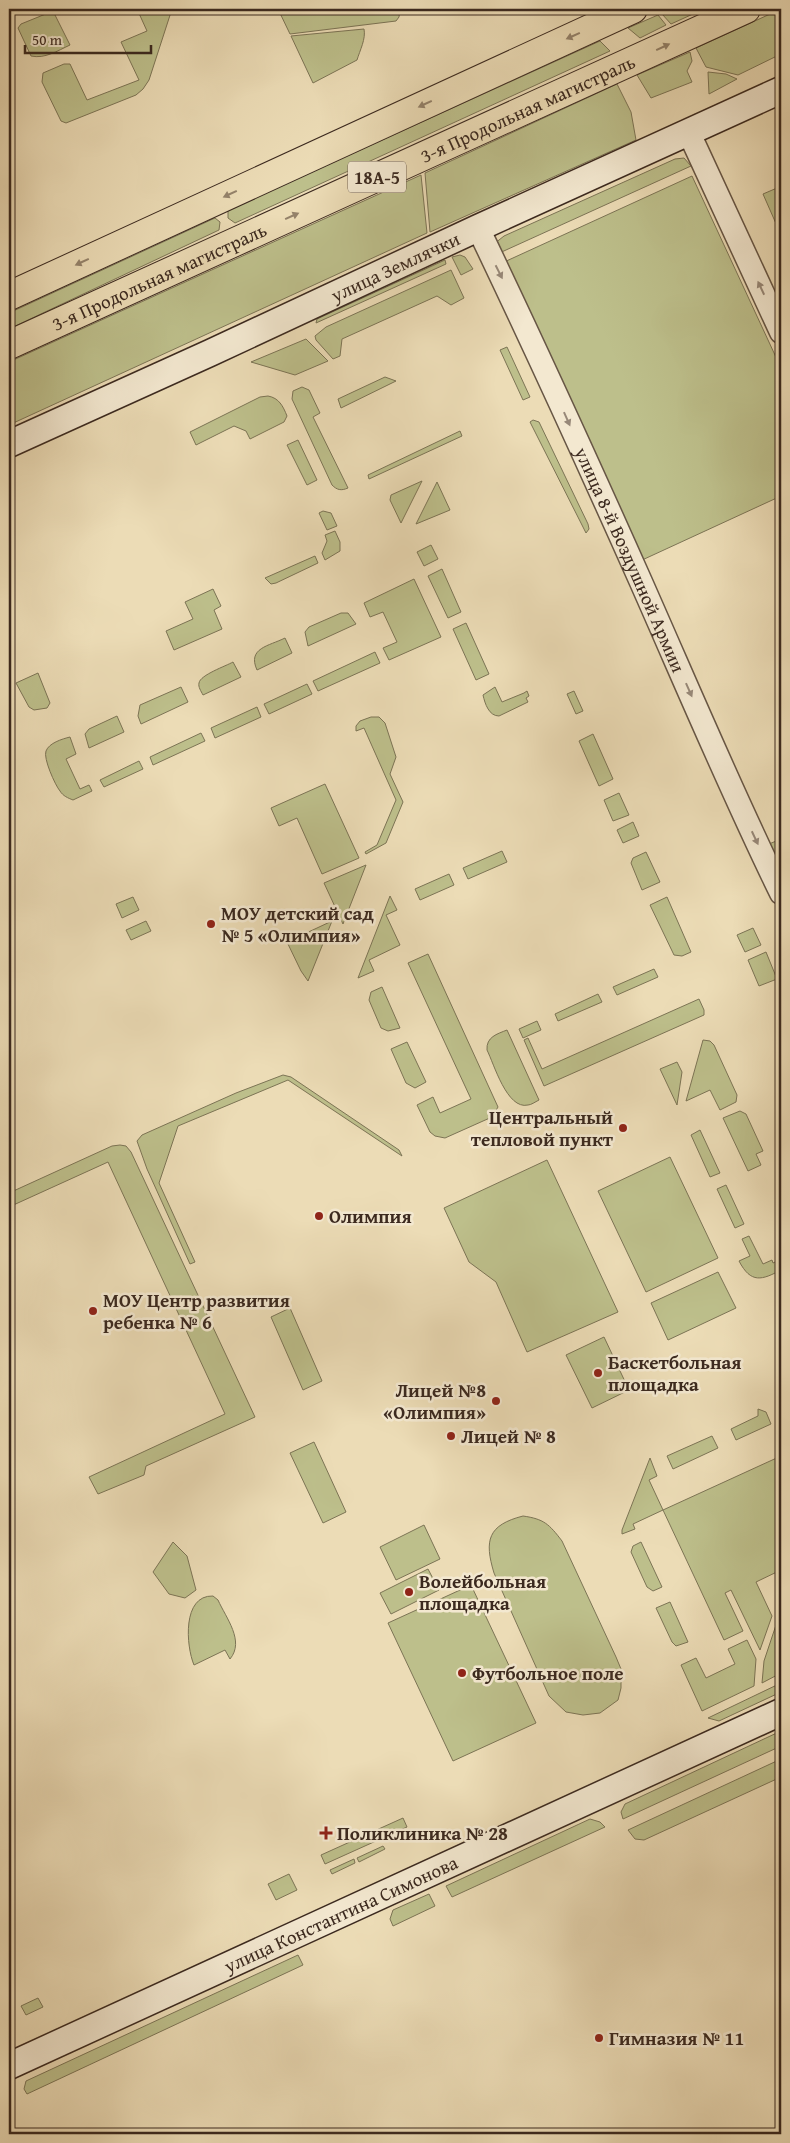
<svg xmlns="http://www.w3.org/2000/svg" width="790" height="2143" viewBox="0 0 790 2143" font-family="'Gentium Book Plus',serif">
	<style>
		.green { fill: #bdbf8b; stroke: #7c7455 }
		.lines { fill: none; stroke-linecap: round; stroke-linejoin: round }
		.tertiary-casing { stroke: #675645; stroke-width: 25 }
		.secondary-casing { stroke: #3b291f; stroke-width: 29 }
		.trunk-casing { stroke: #3b291f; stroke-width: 30 }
		.tertiary { stroke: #f3e8d0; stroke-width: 22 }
		.secondary { stroke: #f3e8d0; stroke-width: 26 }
		.trunk { stroke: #ecdcb6; stroke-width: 28 }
		.oneway { fill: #94826a }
		.oneway2 { fill: #978878 }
		.poi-dot { fill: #8f2418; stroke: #f3e8d0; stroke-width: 2 }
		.labels { text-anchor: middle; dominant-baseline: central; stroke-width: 5; stroke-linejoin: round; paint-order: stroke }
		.shield { fill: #f3e8d0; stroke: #726254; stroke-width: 1 }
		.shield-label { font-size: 18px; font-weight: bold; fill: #3b291f }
		.street-label { font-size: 19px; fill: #3b291f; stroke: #f3e8d0 }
		.poi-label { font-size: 19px; font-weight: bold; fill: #3b291f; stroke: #f3e8d0; text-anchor: start }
	</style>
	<rect width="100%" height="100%" fill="#ecdcb6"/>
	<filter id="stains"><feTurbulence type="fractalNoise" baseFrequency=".004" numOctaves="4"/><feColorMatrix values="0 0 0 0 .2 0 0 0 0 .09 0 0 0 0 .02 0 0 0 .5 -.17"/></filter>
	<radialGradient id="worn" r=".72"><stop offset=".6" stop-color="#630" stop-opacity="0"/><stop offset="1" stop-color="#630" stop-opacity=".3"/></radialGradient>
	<g class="green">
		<polygon points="137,9 172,9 149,80 143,89 136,95 66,123 61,121 42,82 43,73 64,64 70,64 87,100 139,80 121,42 147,31"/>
		<polygon points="278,9 400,9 399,17 396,21 290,34"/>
		<polygon points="673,9 704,9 671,24 662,14"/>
		<polygon points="781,9 781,54 738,75 706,67 696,48"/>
		<path d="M53 11 70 45C57 51 45 59 31 56L18 28 21 24Z"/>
		<polygon points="658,15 666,25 640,38 628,28"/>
		<path d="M364 29C366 39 360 50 357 60L313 83 291 36Z"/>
		<polygon points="600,41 610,51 235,223 228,218 228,210"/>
		<polygon points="690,52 692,61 687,71 692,82 651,98 637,75"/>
		<polygon points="708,72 726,74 737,79 709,94"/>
		<polygon points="617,84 631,112 636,140 430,232 425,173"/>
		<polygon points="684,158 691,166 495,255 494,244 504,236 675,159"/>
		<polygon points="421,175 427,233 9,425 9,362"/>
		<polygon points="692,176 781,368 781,496 640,561 502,263"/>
		<polygon points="777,188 781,199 781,235 763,194"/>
		<polygon points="215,218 220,222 219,230 9,329 9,313"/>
		<polygon points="460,255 465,257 473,269 461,275 452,257"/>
		<polygon points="445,260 446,264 316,323 317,319"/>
		<polygon points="451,270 464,298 451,305 437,296 342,339 340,356 333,359 316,340 315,336 326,327"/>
		<polygon points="306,339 328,361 295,375 251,362"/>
		<polygon points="507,347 530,397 523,400 500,350"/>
		<polygon points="385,377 396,381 341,408 338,399"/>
		<path d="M302 387 309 390 320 413 313 417 348 488C341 491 337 490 332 485L292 399 293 391Z"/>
		<path d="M268 396C279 398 283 406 287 416L284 422 250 439 246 431 234 426 196 445 190 432 260 397Z"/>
		<polygon points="533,420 539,422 588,524 589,529 586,533 530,422"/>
		<polygon points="460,431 462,436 369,479 368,475"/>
		<polygon points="298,440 317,480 307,485 287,445"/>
		<polygon points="422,481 401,523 390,500 391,495"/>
		<polygon points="437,482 450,510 416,524"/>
		<polygon points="323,511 331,513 337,526 327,530 319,513"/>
		<polygon points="335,531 340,542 340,551 325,560 322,553 327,541 325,535"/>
		<polygon points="431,545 438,559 424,566 417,552"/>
		<polygon points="315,556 318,563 276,583 271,584 265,578"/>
		<polygon points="442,569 461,612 448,618 428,576"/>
		<polygon points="414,579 441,637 389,660 383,648 397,642 383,612 370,617 364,603"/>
		<polygon points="213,589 221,606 214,610 222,629 174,650 166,631 193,619 185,602"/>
		<polygon points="341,613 348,613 356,624 308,646 305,632 309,627"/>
		<polygon points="466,623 489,674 476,680 453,629"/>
		<path d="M285 638 292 653 257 670C247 648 269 646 285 638Z"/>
		<polygon points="375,652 380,663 318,691 313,681"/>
		<path d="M233 662 241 677 203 695C201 691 198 687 199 683 200 675 226 666 233 662Z"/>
		<polygon points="38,673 50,703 47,708 34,710 29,707 16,683"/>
		<polygon points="307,684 312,694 269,714 264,704"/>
		<polygon points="181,687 188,702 141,724 138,716 140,705"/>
		<path d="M495 687 502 702 524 693 527 691 529 696 526 698 528 702 499 716C489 716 485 704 483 695Z"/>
		<polygon points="574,691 583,711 576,714 567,694"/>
		<polygon points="257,707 261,717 215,738 211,728"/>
		<polygon points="117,716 124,732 89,748 85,734 89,729"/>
		<polygon points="371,717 379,717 385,723 396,757 390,774 403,802 386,843 366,854 365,852 377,845 396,800 364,728 356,731 356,726 360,721"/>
		<polygon points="201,733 205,741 153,765 150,757"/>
		<polygon points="593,734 613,779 599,786 579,741"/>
		<path d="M70 737 76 754 66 759 80 789 89 785 92 791 73 800C68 798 63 796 60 791 55 785 43 758 46 751 49 743 62 739 70 737Z"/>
		<polygon points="139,761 143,769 104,787 100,780"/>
		<polygon points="325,784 359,858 322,874 297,818 279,826 271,808"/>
		<polygon points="619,793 629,815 613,821 604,800"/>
		<polygon points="633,822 639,836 623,843 617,830"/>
		<polygon points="781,839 781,870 769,844"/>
		<polygon points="502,851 507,862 468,879 463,868"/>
		<polygon points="646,852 660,882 642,890 631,863 633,858"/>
		<polygon points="366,865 343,924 324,883"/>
		<polygon points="449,874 454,885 420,900 415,889"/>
		<polygon points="390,896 397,910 386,915 400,945 369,960 374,971 358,978"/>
		<polygon points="133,897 139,910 122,918 116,904"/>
		<polygon points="667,897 691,952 682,956 674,955 650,905"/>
		<polygon points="146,921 151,931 131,940 126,930"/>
		<polygon points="332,921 308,981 301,971 287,942"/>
		<polygon points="753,928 761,945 745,952 737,935"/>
		<polygon points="766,952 777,979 759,986 748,960"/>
		<polygon points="428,954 498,1107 492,1117 445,1138 435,1136 430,1132 417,1105 433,1097 440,1113 471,1099 408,963"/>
		<polygon points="654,969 658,977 617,995 613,987"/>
		<polygon points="382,987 400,1028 388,1031 381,1028 369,1000 371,992"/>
		<polygon points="598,994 602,1002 558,1021 555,1014"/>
		<polygon points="699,999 704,1010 704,1015 544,1086 524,1040 528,1038 542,1069"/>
		<polygon points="537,1021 541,1030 523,1038 519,1029"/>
		<path d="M507 1030 539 1100C535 1102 531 1105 528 1105 507 1110 494 1064 487 1050 486 1037 497 1034 507 1030Z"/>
		<polygon points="703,1040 710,1041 714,1045 737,1095 736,1102 720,1110 710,1090 686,1101"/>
		<polygon points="407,1042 426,1082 415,1088 406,1083 391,1049"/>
		<polygon points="677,1062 682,1072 677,1105 660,1069"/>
		<polygon points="283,1075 291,1077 399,1150 402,1156 288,1080 178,1126 159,1183 195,1262 190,1264 147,1169 137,1141 142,1135 236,1093"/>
		<polygon points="740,1111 746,1114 763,1151 756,1154 761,1165 748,1171 723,1118"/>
		<polygon points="700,1130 720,1173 710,1177 691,1135"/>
		<polygon points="120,1145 126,1146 131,1152 255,1417 146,1466 144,1475 98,1494 89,1477 225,1414 108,1162 9,1207 9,1193 112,1146"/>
		<polygon points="670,1157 718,1258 646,1292 598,1191"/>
		<polygon points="547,1160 618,1312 527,1352 496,1282 469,1262 444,1208"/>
		<polygon points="726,1185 744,1224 735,1228 717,1189"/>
		<path d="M749 1236 763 1264 772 1260 773 1263 781 1259V1270C762 1280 751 1284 739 1261L750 1256 742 1239Z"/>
		<polygon points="718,1272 736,1308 668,1340 651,1303"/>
		<polygon points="290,1308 322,1381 303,1390 271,1317"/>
		<polygon points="604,1337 629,1390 592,1408 566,1355"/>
		<polygon points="758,1409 766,1412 771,1424 736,1440 731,1429 758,1416"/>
		<polygon points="712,1436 718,1448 673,1469 667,1456"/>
		<polygon points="314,1442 346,1512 323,1523 290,1453"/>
		<polygon points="781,1456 781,1570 756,1582 772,1616 760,1650 731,1590 725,1593 743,1631 724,1640 663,1510 633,1524 635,1529 622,1534 622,1530 650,1458 657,1476 649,1480 663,1510"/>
		<path d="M523 1516C544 1519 549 1524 562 1541L616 1657 621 1669V1688L618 1700 600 1713 583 1715 566 1712 549 1696 494 1573C484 1540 488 1525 523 1516Z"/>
		<polygon points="424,1525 440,1559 396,1580 380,1547"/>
		<polygon points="173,1542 187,1556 196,1590 185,1598 169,1594 153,1572"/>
		<polygon points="641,1542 662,1587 653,1591 647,1587 631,1552 633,1546"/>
		<polygon points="428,1569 439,1590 391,1614 380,1593"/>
		<polygon points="471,1585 536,1723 453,1761 388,1623"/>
		<path d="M213 1596 218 1600C226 1618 245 1641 230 1659L225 1650 194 1665C186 1646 182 1595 213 1596Z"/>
		<polygon points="670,1602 688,1642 676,1646 672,1642 656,1608"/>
		<polygon points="776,1625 781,1636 781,1673 762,1683 764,1661"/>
		<polygon points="747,1640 756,1659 754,1686 702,1711 681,1665 696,1658 706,1678 735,1664 728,1649"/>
		<polygon points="781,1683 781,1692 719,1721 708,1718"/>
		<polygon points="781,1731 781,1746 623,1819 621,1812 625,1804"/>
		<polygon points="781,1759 781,1777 644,1840 635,1839 628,1830"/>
		<polygon points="403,1818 407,1827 325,1864 321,1855"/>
		<polygon points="590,1819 600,1822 605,1827 452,1897 446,1886"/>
		<polygon points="383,1846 385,1849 359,1862 357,1858"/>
		<polygon points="354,1859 355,1863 332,1874 330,1870"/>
		<polygon points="289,1874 297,1890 276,1900 268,1884"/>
		<polygon points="429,1894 435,1906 393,1926 390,1919 393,1910"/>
		<polygon points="298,1955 303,1965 27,2094 24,2089 26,2081"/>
		<polygon points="38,1998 43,2007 26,2015 21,2006"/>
	</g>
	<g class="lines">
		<g class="tertiary-casing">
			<g id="tertiary">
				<polyline points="689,133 781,332"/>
				<path id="s1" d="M478 228C534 345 588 463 641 582 687 686 731 791 781 893"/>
			</g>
		</g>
		<g class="secondary-casing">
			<g id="secondary">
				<path id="s2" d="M9 444 210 353 478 228 781 90"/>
				<path id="s3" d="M9 2066 781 1712"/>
			</g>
		</g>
		<g class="trunk-casing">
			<g id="trunk">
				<polyline points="9,296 633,9"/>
				<path id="s4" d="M9 345 746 9"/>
			</g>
		</g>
		<use href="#tertiary" class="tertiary"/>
		<use href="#secondary" class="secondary"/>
		<use href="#trunk" class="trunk"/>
	</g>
	<defs><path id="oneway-solid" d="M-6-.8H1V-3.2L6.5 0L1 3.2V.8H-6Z" transform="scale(1.25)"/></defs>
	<g class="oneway">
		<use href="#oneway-solid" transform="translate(573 36) rotate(156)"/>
		<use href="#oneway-solid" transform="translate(663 47) rotate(-25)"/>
		<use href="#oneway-solid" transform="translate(425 104) rotate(155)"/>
		<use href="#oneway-solid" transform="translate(230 194) rotate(155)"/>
		<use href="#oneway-solid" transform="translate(292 216) rotate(-24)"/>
		<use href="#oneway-solid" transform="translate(82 262) rotate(155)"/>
	</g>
	<g class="oneway2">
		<use href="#oneway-solid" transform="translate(499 272) rotate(63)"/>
		<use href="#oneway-solid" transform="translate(761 288) rotate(-115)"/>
		<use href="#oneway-solid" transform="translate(567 419) rotate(66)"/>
		<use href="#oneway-solid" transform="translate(689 690) rotate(66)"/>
		<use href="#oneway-solid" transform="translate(755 838) rotate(65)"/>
	</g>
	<g class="poi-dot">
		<circle cx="211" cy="924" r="5"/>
		<circle cx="623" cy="1128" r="5"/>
		<circle cx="319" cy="1216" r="5"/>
		<circle cx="93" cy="1311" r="5"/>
		<circle cx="598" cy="1373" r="5"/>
		<circle cx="496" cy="1401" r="5"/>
		<circle cx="451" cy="1436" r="5"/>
		<circle cx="409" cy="1592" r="5"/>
		<circle cx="462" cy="1673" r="5"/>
		<path d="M323.5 1825.5h5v5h5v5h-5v5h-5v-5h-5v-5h5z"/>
		<circle cx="599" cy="2038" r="5"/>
	</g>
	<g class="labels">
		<rect class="shield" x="348" y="161.5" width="58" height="31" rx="4"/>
		<g class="shield-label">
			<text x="377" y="177">18А-5</text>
		</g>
		<g class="street-label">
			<text stroke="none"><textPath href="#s4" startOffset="570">3-я Продольная магистраль</textPath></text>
			<text stroke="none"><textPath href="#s2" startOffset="425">улица Землячки</textPath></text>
			<text stroke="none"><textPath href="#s4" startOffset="165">3-я Продольная магистраль</textPath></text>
			<text stroke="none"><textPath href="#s1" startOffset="365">улица 8-й Воздушной Армии</textPath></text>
			<text stroke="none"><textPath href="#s3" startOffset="365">улица Константина Симонова</textPath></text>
		</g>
		<g class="poi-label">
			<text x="221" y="913">МОУ детский сад<tspan x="221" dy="22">№ 5 «Олимпия»</tspan></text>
			<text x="613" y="1117" text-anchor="end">Центральный<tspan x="613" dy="22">тепловой пункт</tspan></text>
			<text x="329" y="1216">Олимпия</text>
			<text x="103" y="1300">МОУ Центр развития<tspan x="103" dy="22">ребенка № 6</tspan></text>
			<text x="608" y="1362">Баскетбольная<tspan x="608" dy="22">площадка</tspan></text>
			<text x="486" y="1390" text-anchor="end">Лицей №8<tspan x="486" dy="22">«Олимпия»</tspan></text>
			<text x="461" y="1436">Лицей № 8</text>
			<text x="419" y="1581">Волейбольная<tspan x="419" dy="22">площадка</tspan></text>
			<text x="472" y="1673">Футбольное поле</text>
			<text x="337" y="1833">Поликлиника № 28</text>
			<text x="609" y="2038">Гимназия № 11</text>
		</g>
	</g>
	<rect width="790" height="2143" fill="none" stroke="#ecdcb6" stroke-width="30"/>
	<rect x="10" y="10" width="770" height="2123" fill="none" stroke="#3b291f" stroke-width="2.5"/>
	<rect x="15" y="15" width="760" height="2113" fill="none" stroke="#3b291f"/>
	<path d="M25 45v8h126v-8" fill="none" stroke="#3b291f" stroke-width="2.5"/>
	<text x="32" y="45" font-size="15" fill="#3b291f" stroke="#f3e8d0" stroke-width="4" paint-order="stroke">50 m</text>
	<rect width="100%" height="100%" filter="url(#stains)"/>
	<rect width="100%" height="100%" fill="url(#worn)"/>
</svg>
